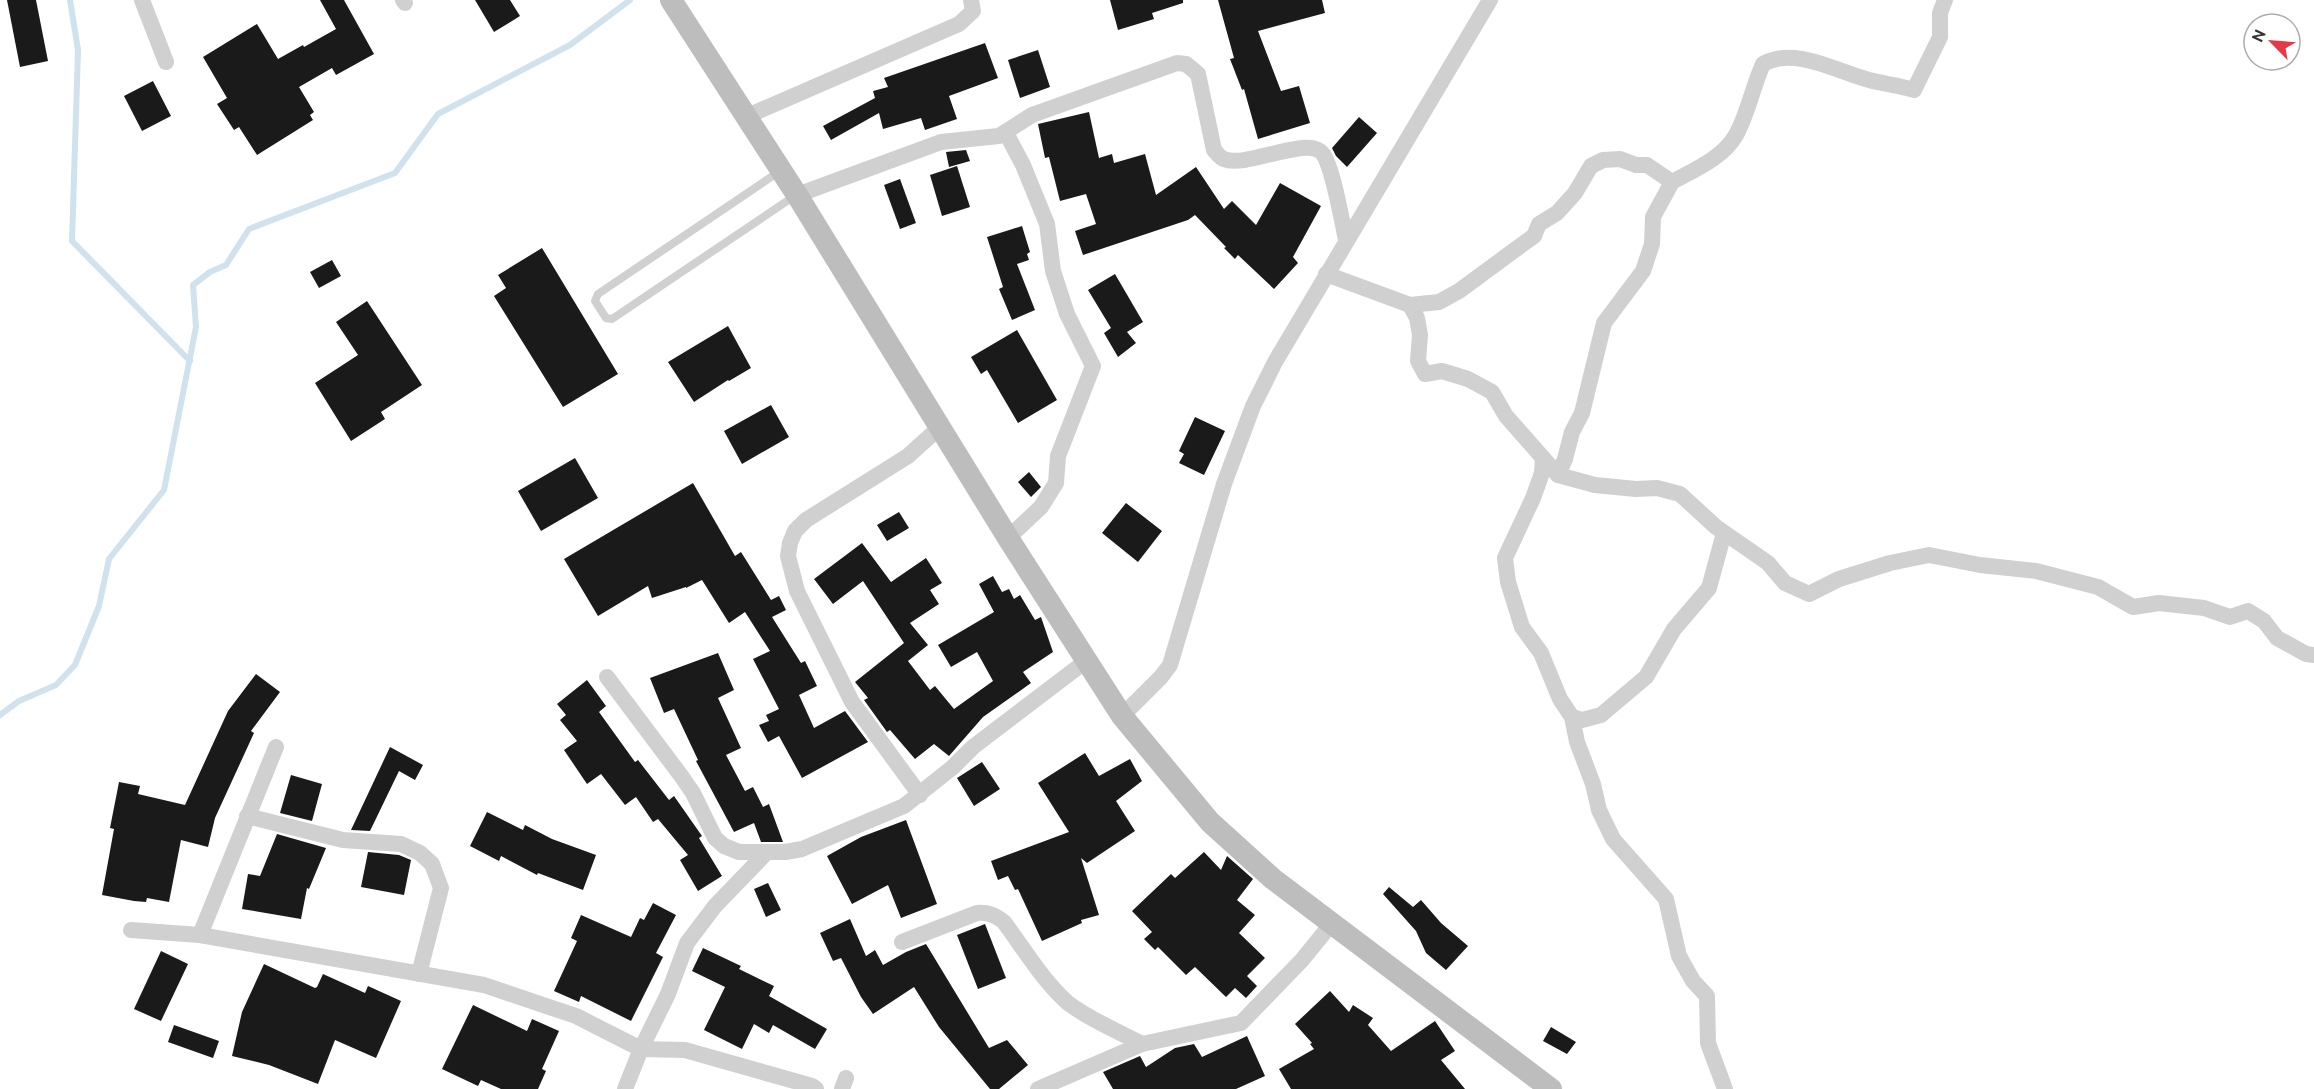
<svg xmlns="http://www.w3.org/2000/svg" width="2314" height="1089" viewBox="0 0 2314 1089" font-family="Ubuntu,sans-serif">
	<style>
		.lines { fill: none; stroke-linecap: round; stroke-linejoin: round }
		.stream { stroke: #cfe2ee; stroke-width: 6 }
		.building { fill: #1a1a1a }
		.lane { stroke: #d0d0d0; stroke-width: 8 }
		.street { stroke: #d0d0d0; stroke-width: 16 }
		.secondary { stroke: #bdbdbd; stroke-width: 22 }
	</style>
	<rect width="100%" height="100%" fill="#fff"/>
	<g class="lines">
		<g class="stream">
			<polyline points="70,0 78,50 72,241 190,361"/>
			<polyline points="0,715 19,701 56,685 75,665 99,606 109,559 164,490 196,327 193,285 210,272 226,265 249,229 395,173 438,114 570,45 630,0"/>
		</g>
	</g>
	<g class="building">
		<polygon points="7,0 36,0 48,61 20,67"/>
		<polygon points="320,0 344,0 374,54 336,75 332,68 299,87 314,112 310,115 313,120 257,155 239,127 234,130 217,104 227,98 203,57 257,24 278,59 303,45 304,47 336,29"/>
		<polygon points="475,0 510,0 520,16 494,32"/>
		<polygon points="1110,0 1183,0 1183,3 1152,13 1154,19 1118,30"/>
		<polygon points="1218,0 1322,0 1325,13 1258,31 1281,91 1299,86 1310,123 1258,139 1244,89 1242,90 1230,59 1234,58"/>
		<polygon points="985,43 998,78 949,96 957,119 925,130 921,118 883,129 879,113 831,140 823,126 875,98 873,91 888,87 884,78"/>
		<polygon points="1038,50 1050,87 1020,98 1008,60"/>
		<polygon points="153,81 171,116 142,131 124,96"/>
		<polygon points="1089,112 1099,158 1112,154 1114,163 1145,154 1156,195 1196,167 1224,209 1232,201 1256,225 1280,183 1321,206 1293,257 1298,263 1274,289 1238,255 1235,259 1224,248 1226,247 1195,215 1188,220 1083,255 1075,231 1096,224 1086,194 1060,201 1049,157 1045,158 1038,124"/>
		<polygon points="1359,117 1377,133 1347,167 1336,156 1332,148"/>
		<polygon points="966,150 970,161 949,167 946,152"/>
		<polygon points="957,166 970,207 942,216 930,175"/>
		<polygon points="900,179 916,223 900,229 884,185"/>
		<polygon points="1022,226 1030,252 1027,254 1029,260 1017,264 1035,310 1012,320 999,289 1003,287 987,237"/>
		<polygon points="542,248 618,374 563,407 494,296 506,288 498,275"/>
		<polygon points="332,260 341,276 319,288 310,272"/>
		<polygon points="1115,274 1143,322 1127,332 1136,343 1118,357 1104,333 1111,328 1088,290"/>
		<polygon points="367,301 422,385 381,412 385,419 351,441 315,383 358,355 336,322"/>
		<polygon points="728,326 751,368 729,381 728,380 694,402 668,362"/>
		<polygon points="1017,330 1057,400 1018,423 987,370 981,374 971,357"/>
		<polygon points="771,405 789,437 742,464 724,431"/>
		<polygon points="1195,417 1225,431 1204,475 1179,463 1184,454 1179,451"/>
		<polygon points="575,458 598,498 541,531 518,491"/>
		<polygon points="1029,472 1041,487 1031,497 1018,482"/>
		<polygon points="693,483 735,556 741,552 771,600 779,596 786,610 772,617 801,663 805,661 817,686 799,695 814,728 845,711 868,742 802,778 779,736 768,742 759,725 769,721 766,715 779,709 753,659 770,651 745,612 729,623 702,580 686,588 686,587 652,598 648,586 598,616 564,559"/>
		<polygon points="1126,503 1162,531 1138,562 1102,533"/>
		<polygon points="899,512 909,528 887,541 877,525"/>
		<polygon points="862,543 891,582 926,558 942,583 930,590 939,604 910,623 928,645 908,661 930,690 935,686 954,709 993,681 977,652 951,667 938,645 994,612 979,584 993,576 1002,592 1009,589 1014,599 1020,595 1035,620 1041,617 1053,652 1023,672 1031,683 983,717 949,756 934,744 915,759 890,730 887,732 864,700 868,698 855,682 904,643 863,581 833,604 814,579"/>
		<polygon points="718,653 734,690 718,698 741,748 726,755 745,791 753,787 763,807 769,804 783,842 761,842 754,823 734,832 696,761 698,760 674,709 664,713 650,678"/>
		<polygon points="256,674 280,692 251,731 254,733 215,818 208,847 181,840 169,902 147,898 146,902 134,901 102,895 114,829 110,828 119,782 140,786 138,794 185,805 228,711"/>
		<polygon points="587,680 606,706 599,712 635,762 638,760 669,800 674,796 702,836 699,838 722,876 698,891 680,860 688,855 658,819 653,822 636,797 625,805 601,774 587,784 564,750 577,741 560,720 566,715 557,704"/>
		<polygon points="390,747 423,765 415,780 399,771 370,831 351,830"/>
		<polygon points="1085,753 1099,776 1130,759 1142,781 1116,801 1135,831 1087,863 1081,858 1099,915 1081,920 1082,923 1042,941 1018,889 1015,890 1008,876 998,880 991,861 1069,832 1038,783"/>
		<polygon points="982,762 1000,789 974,806 957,778"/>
		<polygon points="291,775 322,784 312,821 280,813"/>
		<polygon points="487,812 523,830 525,825 552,839 596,855 583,890 538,873 537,875 501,856 499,861 470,846"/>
		<polygon points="906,820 937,904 901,918 888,885 852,904 827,856 861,837"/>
		<polygon points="277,834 326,848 309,889 307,888 301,919 242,909 248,874 260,876"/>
		<polygon points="368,852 399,855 411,860 404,895 361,887"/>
		<polygon points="1204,852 1221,870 1227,856 1253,879 1237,900 1255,915 1239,933 1265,958 1247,976 1257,986 1246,998 1235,988 1226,997 1195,967 1186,975 1158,947 1155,950 1144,939 1152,932 1132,911 1171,874 1175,878"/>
		<polygon points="768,883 781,910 766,917 754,889"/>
		<polygon points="1389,887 1413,907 1421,900 1441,923 1468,946 1446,970 1426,953 1416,931 1383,894"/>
		<polygon points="653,903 676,915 656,953 663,957 631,1021 581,996 579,1002 554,991 577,941 571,938 581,915 631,937 640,918 644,920"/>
		<polygon points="850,919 866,956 875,950 883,965 906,952 926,944 989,1048 1007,1040 1028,1065 999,1089 990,1089 939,1027 914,987 873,1014 861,997 841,958 833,961 820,933"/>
		<polygon points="985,924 1006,978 978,989 957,935"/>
		<polygon points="703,948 741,966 739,969 774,986 769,996 827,1029 815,1049 773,1025 769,1033 754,1024 742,1049 704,1030 725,987 692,971"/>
		<polygon points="161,951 188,964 161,1021 134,1009"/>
		<polygon points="264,964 315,988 317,987 323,974 365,993 368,986 401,1001 376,1058 335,1040 318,1084 269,1065 232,1056 242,1012"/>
		<polygon points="1330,991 1349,1012 1353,1005 1373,1018 1368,1025 1391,1051 1435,1021 1455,1051 1441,1060 1465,1089 1291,1089 1279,1069 1314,1049 1310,1044 1312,1043 1295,1024"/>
		<polygon points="473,1005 527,1031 532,1019 559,1031 542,1069 546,1071 538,1089 501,1089 481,1080 478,1086 442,1069"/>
		<polygon points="174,1025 219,1041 213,1058 168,1042"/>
		<polygon points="1551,1027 1576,1042 1567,1054 1543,1041"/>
		<polygon points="1247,1036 1265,1076 1236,1089 1113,1089 1103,1072 1140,1056 1146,1067 1175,1048 1194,1044 1202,1057"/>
	</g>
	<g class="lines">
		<polyline class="lane" points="780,171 598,294 595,301 606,318 612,319 796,195"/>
		<g class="street">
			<polyline points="142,0 166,62"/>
			<polyline points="403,0 405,3"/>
			<polyline points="745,117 959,24 973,11 971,0"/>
			<polyline points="1006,133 1023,165 1047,224 1053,271 1067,314 1093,366 1058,456 1056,483 1041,507 1008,538"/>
			<path d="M797 195 941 142 999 136 1032 115 1177 63 1186 64 1198 74 1214 150C1217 153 1220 158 1224 159 1246 169 1309 134 1323 154 1333 168 1342 222 1346 240"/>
			<polyline points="1326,274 1410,305 1417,318 1420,335 1418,361 1425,374 1442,371 1468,379 1492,392 1506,416 1558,475 1595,485 1636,489 1657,488 1680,494 1716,527 1768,563 1785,583 1809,594 1839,579 1890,563 1929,555 1980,565 2036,571 2098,587 2133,607 2159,603 2204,608 2230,617 2248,611 2264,621 2277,638 2306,654 2314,655"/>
			<path d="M1410 305 1439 302 1459 291 1516 249 1534 236 1539 224 1557 213 1575 193 1591 166 1603 160 1620 159 1636 165H1647L1672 182C1694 170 1723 158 1736 135 1748 113 1753 86 1763 64 1795 46 1837 72 1869 80 1884 84 1899 85 1914 90L1940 37V13L1945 0"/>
			<polyline points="1543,458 1542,473 1533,498 1505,558 1508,582 1522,627 1541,653 1560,699 1572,717 1577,742 1593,784 1599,810 1613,839 1666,899 1679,956 1693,981 1707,996 1708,1043 1725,1089"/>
			<polyline points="1558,475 1565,459 1572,432 1582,413 1604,323 1643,271 1652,244 1653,217 1672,182"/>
			<polyline points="607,677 682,777 693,793 715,838 724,846 739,852 785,852 802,849 904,806 953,767 973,747 1086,661"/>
			<polyline points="1122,716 1161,677 1170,665 1224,484 1253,406 1275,362 1490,0"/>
			<polyline points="1572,717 1582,720 1601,715 1646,677 1674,629 1709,588 1724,533"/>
			<polyline points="920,795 852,702 797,591 788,556 790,543 795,531 806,520 908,456 940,427"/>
			<polyline points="247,816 343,840 401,844 420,853 432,864 441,888 419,974"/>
			<polyline points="131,930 200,935 484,985 576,1016 641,1049 685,1050 812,1086 816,1089"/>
			<polyline points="200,935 276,747"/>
			<path d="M902 942 977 913C988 912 995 915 1004 922 1024 949 1043 981 1068 1003 1090 1020 1118 1031 1142 1044"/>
			<polyline points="625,1089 641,1049 668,994 687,943 715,906 767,852"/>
			<polyline points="842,1089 846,1078"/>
			<polyline points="1038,1089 1142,1044 1241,1023 1302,960 1332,923"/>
		</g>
		<polyline class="secondary" points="671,0 797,195 1008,538 1122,716 1210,822 1273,879 1551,1089"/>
	</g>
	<g transform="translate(2272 42) rotate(295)"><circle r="28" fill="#ffffff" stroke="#adadad" stroke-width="1.5"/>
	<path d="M0-4.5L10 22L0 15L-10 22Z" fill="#e63946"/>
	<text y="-9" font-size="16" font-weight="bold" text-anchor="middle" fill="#333333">N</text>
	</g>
</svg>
